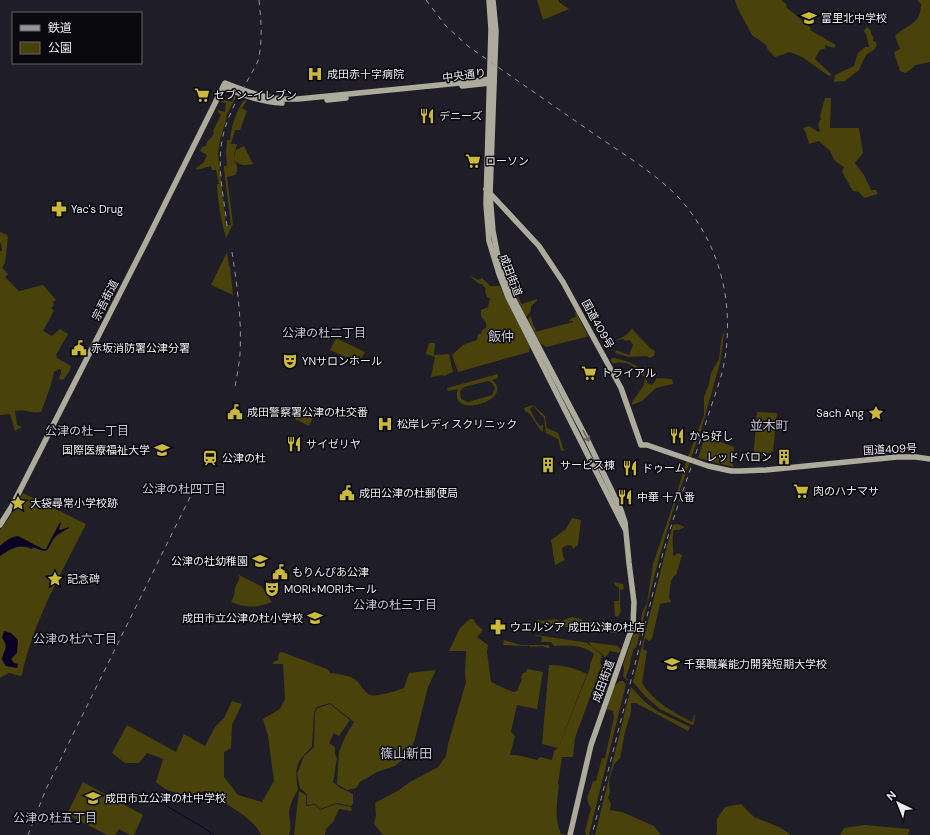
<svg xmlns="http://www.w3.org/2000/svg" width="930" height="835" viewBox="0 0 930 835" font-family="'DM Sans','Noto Sans JP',sans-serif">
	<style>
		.green { fill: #49420a; fill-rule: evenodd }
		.water { fill: #0b0124 }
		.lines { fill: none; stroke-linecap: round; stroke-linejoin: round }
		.stream { stroke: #0b0124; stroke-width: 1 }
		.trunk { stroke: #adab9c; stroke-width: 5.5 }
		.rail { stroke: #95949d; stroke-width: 1; stroke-dasharray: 5 5; stroke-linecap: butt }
		.oneway { stroke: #63625c }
		.labels { text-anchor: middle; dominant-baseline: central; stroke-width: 3; stroke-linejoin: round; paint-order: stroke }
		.poi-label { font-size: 11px; fill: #ecebf3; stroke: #09080d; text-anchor: start }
		.street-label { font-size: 11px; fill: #ecebf3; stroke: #09080d }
		.neighbourhood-label { font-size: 12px; fill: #c6c4d4; stroke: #09080d }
		.quarter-label { font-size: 13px; fill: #c6c4d4; stroke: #09080d }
	</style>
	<rect width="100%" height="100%" fill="#1f1d28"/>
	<g class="green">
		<polygon points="537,0 558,0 559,2 569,9 543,20"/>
		<polygon points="735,0 781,0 787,5 786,7 811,28 810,30 836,45 834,48 824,45 826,48 820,50 815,59 832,75 829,76 802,57 790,52 775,57 768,50 766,45 752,35 737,7"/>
		<path d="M917 0H930V62L916 65 906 73 900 71 894 52 900 49 895 36C907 24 921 25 921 4Z"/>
		<polygon points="867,27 871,31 871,34 874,38 873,41 876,42 877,45 874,50 867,54 865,57 859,70 845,81 834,82 835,75 854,66 858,53 865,47 869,47 866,34 864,31"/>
		<path d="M234 96 236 97 226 116 227 117 220 140 218 153 226 225H231L224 169V166H227L226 153 227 140H230C231 126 236 113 243 101L247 100 242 108 247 111 240 130H235L231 144H237L234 155V157L236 150 244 146 253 164C245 166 240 166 234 160 237 165 239 169 235 175L227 177 233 224 226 238C221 221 218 203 217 184H219L216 170H212L211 166 197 170 196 168 204 162 207 155 200 151 202 147 206 146 207 142 214 134 213 131 221 115 218 112V110L225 112 226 103 221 102V101L228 100 232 102Z"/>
		<polygon points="825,98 831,98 830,128 859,128 863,153 855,163 864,175 871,190 876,190 878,194 864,198 859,192 853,191 842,172 844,167 835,161 830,151 819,141 809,144 806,133 803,128 809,126 818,132 820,131 818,124 821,119 820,116"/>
		<path d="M0 232 7 235 8 237 5 263 2 268 8 274 5 277 19 291 43 285 56 300 53 302 54 305 51 308 54 311 43 331 52 336 60 329 68 334 56 355 57 358 71 366 70 370 64 379 61 380 59 378 61 373V370L59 369 54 372 50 388 41 412C32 414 24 408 15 411L17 425 22 427 15 431 10 414 0 415V252L2 250 1 244 0 242Z"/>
		<polygon points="227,252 229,266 230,267 233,295 211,285"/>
		<path d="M469 275 478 280 482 278 490 286H499L500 287 530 347 529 352 458 372 452 355 463 345 477 340 478 334H481L482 330 486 328C487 321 484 321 481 316V310L488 307 489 301 491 299 487 297 485 291 486 289 482 284H479Z"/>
		<polygon points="513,290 514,290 522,304 537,299 537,301 531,306 531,311 526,317"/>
		<path d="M575 312H576L588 336 586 337 546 347 540 343 528 320 530 316C533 320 532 325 536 329L535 332 573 322V321H569L572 318 576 317Z"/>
		<path d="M725 328 720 363 701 430 675 504 659 558 636 648H634C632 654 631 658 630 665 629 670 626 673 626 678L628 679V681L623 676 624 668 623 665 632 639 637 621H641L642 613 647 603 653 564 675 499 686 462 704 415V397L709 384 711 373 719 359 721 341Z"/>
		<polygon points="632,329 650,348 655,351 654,356 650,358 646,356 629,357 615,353 616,350 629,355 633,345 630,340 626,341 623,339 614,341 625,336"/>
		<polygon points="336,338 365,352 359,363 330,350"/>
		<polygon points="429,343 434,343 435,344 434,355 449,354 453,372 444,376 442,375 431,377 435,357 426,354"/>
		<path d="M614 358C627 361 647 366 647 383L652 385 657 378 672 379 673 384 656 388 642 401 632 405V402L644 385 645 378C638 368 626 359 613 364L610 359Z"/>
		<path d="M498 374V378L492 380C517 400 447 421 458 389L448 391 447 388ZM488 381 492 383 495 388 492 395 468 402 461 399 460 391 464 387Z"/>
		<polygon points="298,404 315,413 309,426 291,417"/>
		<path d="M533 405 546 417 545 418 547 428 558 433 562 444 563 449H565L564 450 561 451 558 439 546 433 544 418 533 406 530 409 536 421 540 426 543 425V432C535 426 533 414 525 411L524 408Z"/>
		<polygon points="757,412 777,413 773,451 753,460"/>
		<polygon points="705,436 734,447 733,467 698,458"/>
		<path d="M23 493 86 524C62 572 33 621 22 675L20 676 9 673 0 678V530L9 518Z"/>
		<polygon points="572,518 581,520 578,545 573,549 572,546 568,545 562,548 563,556 565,560 555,565 551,540 566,529"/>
		<path d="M677 524 685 527 678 530H674C671 539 674 546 673 555L675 556 677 553 682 555 676 575 674 576 671 581 669 598 671 601V602L660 604 652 639 649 641 645 638 643 649 647 651 642 683C653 701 674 713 692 722L694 715H695L694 724 692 725 660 709 645 696 633 682 667 546 673 525Z"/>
		<path d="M239 575 261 586 272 602C258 608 246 608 231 602 235 596 234 591 236 585 238 581 240 580 239 575Z"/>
		<polygon points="614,582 623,584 624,589 620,590 620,606 621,611 618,617 615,616 614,601 619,601 619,588 615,585"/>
		<polygon points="571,617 581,619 585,623 589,623 590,622 610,624 612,626 616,625 617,633 544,624 537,622 538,619 541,621 555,619 562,621"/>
		<path d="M470 619H473L477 625 483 630 477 637 488 645 487 652 491 682 513 692 517 691 522 679 521 677 523 673 526 672 527 669 543 672 537 709 517 705 511 732 515 736 510 755H517L537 760 540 757 552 760 554 751 558 748 590 668V664L594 654C584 645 568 645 554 646L551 642H541L542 637 535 636 536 635 583 642 587 643 602 655 600 663 603 667 600 670 575 738 573 757H562L558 784 559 785C557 802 554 818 561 834L565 835H383L374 824 376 815 375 803 399 790 410 782 438 767 446 756 448 744 466 682C464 672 466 662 466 651H449L460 628Z"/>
		<polygon points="504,640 521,645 548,645 550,646 548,649 548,648 542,646 530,647 530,646 503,645"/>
		<path d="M589 642 618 646 621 650 619 653 610 651 605 658C602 651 592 650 589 642Z"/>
		<path d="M282 652 327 669 330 673C339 674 350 675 357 681 361 685 365 693 370 695 378 697 396 691 404 688L409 673 436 670 428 687 415 739 410 751 401 761 395 766 377 772 360 782 356 788 347 790 337 784 339 752 345 737 354 722 330 703 317 707 314 712 312 746C309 751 306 752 303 756 294 766 296 778 298 790 294 796 290 804 289 812 289 820 292 827 289 835H261C256 819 219 800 205 791L185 796 165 789 156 782 163 759 147 753 139 763H125L112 753 127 725 176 752 184 734 205 746 215 727 224 718 232 701 242 704 232 725 231 748 224 752V777L238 795 262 802 274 781 268 736 263 719 280 709 285 699 283 664H273V662L278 660 279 653Z"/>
		<path d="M549 665C563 665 575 668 587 674L558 748 542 744Z"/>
		<path d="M620 681H623L626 684 589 835H586L585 831 591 808C583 798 591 791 593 781H596L602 758H605L614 717 613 711 607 709 614 686Z"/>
		<polygon points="631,687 644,701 657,711 690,727 688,731 636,703 631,703 631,712 625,732 620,758 614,764 609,781 610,792 608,798 611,804 610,810 622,812 654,826 661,835 595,835"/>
		<path d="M330 704 350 720 339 736 334 733 329 743 335 747V754L337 759C335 767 335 774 333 782L339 787 353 794V804L351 806 337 803 320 809 315 804 307 805V794L300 788 297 774 304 756 310 751 314 747 315 712 318 708Z"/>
		<polygon points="83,782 143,815 134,835 130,835 119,829 115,835 107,835 67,814"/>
		<polygon points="299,791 306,795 306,806 315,805 320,810 336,804 351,807 352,810 351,811 339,809 333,822 326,829 325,835 294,835"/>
		<polygon points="741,804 754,817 779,827 790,834 790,835 716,835 717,833 717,819 725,807"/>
		<polygon points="865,825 910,829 908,835 840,835 844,828"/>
	</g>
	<g class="water">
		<path d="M60 522 61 523 59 529 60 530 69 527V528C64 531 59 533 55 537 46 549 51 555 33 547L32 549C19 543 11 549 0 556V546C5 541 11 537 18 536L43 549H46Z"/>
		<path d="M4 631 11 633 18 640 17 653 11 659 14 663 18 664 17 668 6 666 2 660C3 650 10 648 2 638Z"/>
	</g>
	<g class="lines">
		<polyline class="stream" points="158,801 204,828 214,835"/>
		<g class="trunk">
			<polyline points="489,0 491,29 486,204 489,241 499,274 508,297 625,529"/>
			<polyline points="493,0 496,31 490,195 493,231 498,257 513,298 586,437 621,510 625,522 629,563 634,602 633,625 591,745 570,835"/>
			<polyline points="462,86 490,83 493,82"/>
			<path d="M223 87C243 95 261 102 282 103"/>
			<polyline points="327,100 346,98"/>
			<polyline points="486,189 539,246 563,282 621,388 641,445 647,445 708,466 731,471 741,471 766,470 897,457 916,457 930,459"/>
			<path d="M0 525 12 506 146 242 225 83C253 94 268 100 298 99L460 83 490 79 494 81"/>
		</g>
		<g class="rail">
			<path d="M426 0 446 26 469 47C508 74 548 102 587 129 618 151 653 171 679 198 719 242 734 300 725 358 722 378 714 397 708 416 694 462 676 507 663 553L592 835"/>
			<path d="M227 226C224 197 216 165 223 136 229 109 246 85 258 61 263 40 261 21 259 0"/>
			<path d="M232 252C237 285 242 320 240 354 239 365 237 376 235 387"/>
			<polyline points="28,835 46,789 197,483"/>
		</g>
	</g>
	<defs><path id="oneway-shaft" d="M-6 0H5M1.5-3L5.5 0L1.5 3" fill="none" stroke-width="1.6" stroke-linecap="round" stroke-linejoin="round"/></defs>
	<use class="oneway" href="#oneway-shaft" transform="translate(586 436) rotate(62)"/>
	<defs>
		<g id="school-bare" transform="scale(1.2)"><path d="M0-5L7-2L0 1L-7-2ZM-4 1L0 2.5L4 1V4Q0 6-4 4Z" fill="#cbba39" stroke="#09080d" stroke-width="2.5" paint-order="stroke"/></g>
		<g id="hospital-bare" transform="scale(1.2)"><path d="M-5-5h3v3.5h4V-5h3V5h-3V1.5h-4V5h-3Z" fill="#cbba39" stroke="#09080d" stroke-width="2.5" paint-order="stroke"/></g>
		<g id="supermarket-bare" transform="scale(1.2)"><path d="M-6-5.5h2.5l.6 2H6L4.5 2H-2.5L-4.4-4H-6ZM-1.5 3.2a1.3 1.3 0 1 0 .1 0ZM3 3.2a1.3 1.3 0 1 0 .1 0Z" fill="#cbba39" stroke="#09080d" stroke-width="2.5" paint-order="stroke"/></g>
		<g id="restaurant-bare" transform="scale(1.2)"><path d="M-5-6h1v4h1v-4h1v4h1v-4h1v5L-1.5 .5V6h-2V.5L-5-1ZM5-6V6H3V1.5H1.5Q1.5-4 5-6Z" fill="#cbba39" stroke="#09080d" stroke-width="2.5" paint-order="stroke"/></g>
		<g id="pharmacy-bare" transform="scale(1.2)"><path d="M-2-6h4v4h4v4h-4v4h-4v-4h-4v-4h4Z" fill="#cbba39" stroke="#09080d" stroke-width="2.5" paint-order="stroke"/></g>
		<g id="civic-bare" transform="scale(1.2)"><path d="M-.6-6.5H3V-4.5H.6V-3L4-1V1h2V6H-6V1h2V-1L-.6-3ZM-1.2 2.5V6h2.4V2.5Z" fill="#cbba39" stroke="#09080d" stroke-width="2.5" paint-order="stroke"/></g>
		<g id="theatre-bare" transform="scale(1.2)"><path d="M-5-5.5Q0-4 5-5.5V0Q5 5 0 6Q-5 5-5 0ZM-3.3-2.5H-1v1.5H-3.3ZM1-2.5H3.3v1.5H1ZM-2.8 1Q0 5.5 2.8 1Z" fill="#cbba39" stroke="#09080d" stroke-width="2.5" paint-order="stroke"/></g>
		<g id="sight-bare" transform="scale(1.2)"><path d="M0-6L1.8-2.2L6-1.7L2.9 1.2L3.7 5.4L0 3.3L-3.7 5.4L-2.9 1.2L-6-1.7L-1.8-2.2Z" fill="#cbba39" stroke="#09080d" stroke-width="2.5" paint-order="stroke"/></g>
		<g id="university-bare" transform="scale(1.2)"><path d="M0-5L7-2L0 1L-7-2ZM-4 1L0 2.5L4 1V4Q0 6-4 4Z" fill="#cbba39" stroke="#09080d" stroke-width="2.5" paint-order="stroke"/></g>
		<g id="building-bare" transform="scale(1.2)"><path d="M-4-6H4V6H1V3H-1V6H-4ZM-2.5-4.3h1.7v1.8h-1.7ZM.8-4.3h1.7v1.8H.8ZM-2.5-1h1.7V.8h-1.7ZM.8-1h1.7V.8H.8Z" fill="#cbba39" stroke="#09080d" stroke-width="2.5" paint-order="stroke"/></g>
		<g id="station-bare" transform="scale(1.2)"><path d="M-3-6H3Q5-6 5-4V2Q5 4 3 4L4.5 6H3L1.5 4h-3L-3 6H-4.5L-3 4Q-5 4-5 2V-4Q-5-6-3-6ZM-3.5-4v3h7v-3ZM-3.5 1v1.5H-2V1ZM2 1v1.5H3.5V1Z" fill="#cbba39" stroke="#09080d" stroke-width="2.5" paint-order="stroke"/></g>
	</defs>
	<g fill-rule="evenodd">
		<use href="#school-bare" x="809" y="18"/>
		<use href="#hospital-bare" x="315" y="74"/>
		<use href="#supermarket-bare" x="202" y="95"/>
		<use href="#restaurant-bare" x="427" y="116"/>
		<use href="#supermarket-bare" x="473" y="161"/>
		<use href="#pharmacy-bare" x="59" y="209"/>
		<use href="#civic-bare" x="79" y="348"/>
		<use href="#theatre-bare" x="290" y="361"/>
		<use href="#supermarket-bare" x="589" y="373"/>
		<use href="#civic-bare" x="235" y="412"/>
		<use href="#sight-bare" x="876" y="413"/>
		<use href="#hospital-bare" x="385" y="424"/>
		<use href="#restaurant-bare" x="677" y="436"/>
		<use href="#restaurant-bare" x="294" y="444"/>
		<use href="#university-bare" x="162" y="450"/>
		<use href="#building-bare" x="784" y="457"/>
		<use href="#station-bare" x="210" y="458"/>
		<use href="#building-bare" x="548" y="465"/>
		<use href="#restaurant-bare" x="630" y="468"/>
		<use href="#supermarket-bare" x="801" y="491"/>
		<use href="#civic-bare" x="347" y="493"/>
		<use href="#restaurant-bare" x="625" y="497"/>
		<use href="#sight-bare" x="18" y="503"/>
		<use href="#school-bare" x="260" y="561"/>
		<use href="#civic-bare" x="280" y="572"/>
		<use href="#sight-bare" x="55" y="579"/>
		<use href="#theatre-bare" x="272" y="589"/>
		<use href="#school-bare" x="315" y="618"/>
		<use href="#pharmacy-bare" x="498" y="627"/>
		<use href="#school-bare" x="672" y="664"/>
		<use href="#school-bare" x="93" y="798"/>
	</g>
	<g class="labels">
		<g class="poi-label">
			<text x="821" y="18">富里北中学校</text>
			<text x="327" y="74">成田赤十字病院</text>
			<text x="214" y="95">セブン-イレブン</text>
			<text x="439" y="116">デニーズ</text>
			<text x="485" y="161">ローソン</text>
			<text x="71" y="209">Yac's Drug</text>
			<text x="91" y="348">赤坂消防署公津分署</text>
			<text x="302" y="361">YNサロンホール</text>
			<text x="601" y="373">トライアル</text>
			<text x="247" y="412">成田警察署公津の杜交番</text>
			<text x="864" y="413" text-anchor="end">Sach Ang</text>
			<text x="397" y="424">松岸レディスクリニック</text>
			<text x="689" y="436">から好し</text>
			<text x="306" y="444">サイゼリヤ</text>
			<text x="150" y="450" text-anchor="end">国際医療福祉大学</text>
			<text x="772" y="457" text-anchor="end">レッドバロン</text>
			<text x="222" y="458">公津の杜</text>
			<text x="560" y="465">サービス棟</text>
			<text x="642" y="468">ドゥーム</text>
			<text x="813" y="491">肉のハナマサ</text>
			<text x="359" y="493">成田公津の杜郵便局</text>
			<text x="637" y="497">中華 十八番</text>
			<text x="30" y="503">大袋尋常小学校跡</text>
			<text x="248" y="561" text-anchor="end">公津の社幼稚園</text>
			<text x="292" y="572">もりんぴあ公津</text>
			<text x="67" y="579">記念碑</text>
			<text x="284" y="589">MORI×MORIホール</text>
			<text x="303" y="618" text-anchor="end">成田市立公津の杜小学校</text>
			<text x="510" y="627">ウエルシア 成田公津の杜店</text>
			<text x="684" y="664">千葉職業能力開発短期大学校</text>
			<text x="105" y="798">成田市立公津の杜中学校</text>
		</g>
		<g class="street-label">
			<text transform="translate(464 75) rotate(-7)">中央通り</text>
			<text transform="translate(511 275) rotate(69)">成田街道</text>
			<text transform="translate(105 300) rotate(-63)">宗吾街道</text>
			<text transform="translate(598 324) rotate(61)">国道409号</text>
			<text transform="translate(890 449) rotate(-3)">国道409号</text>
			<text transform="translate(603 681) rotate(-70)">成田街道</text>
		</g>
		<g class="neighbourhood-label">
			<text x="324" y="333">公津の杜二丁目</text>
			<text x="87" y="431">公津の杜一丁目</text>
			<text x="184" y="489">公津の杜四丁目</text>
			<text x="395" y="605">公津の杜三丁目</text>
			<text x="75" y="639">公津の杜六丁目</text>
			<text x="55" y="818">公津の杜五丁目</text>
		</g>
		<g class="quarter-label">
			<text x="501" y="336">飯仲</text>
			<text x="769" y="425">並木町</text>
			<text x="406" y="753">篠山新田</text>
		</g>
	</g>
	<rect x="12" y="12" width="130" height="52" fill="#09080d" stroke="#646369"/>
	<rect x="20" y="25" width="20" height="6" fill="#95949d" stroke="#646369"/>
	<text x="48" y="32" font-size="12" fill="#ecebf3">鉄道</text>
	<rect x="20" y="42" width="20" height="12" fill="#49420a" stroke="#646369"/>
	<text x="48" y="52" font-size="12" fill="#ecebf3">公園</text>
	<g transform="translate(898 803) rotate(317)" stroke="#09080d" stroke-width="3" paint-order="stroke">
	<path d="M0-3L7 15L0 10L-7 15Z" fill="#ecebf3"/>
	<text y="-6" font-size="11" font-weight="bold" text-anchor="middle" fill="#ecebf3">N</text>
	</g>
</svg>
